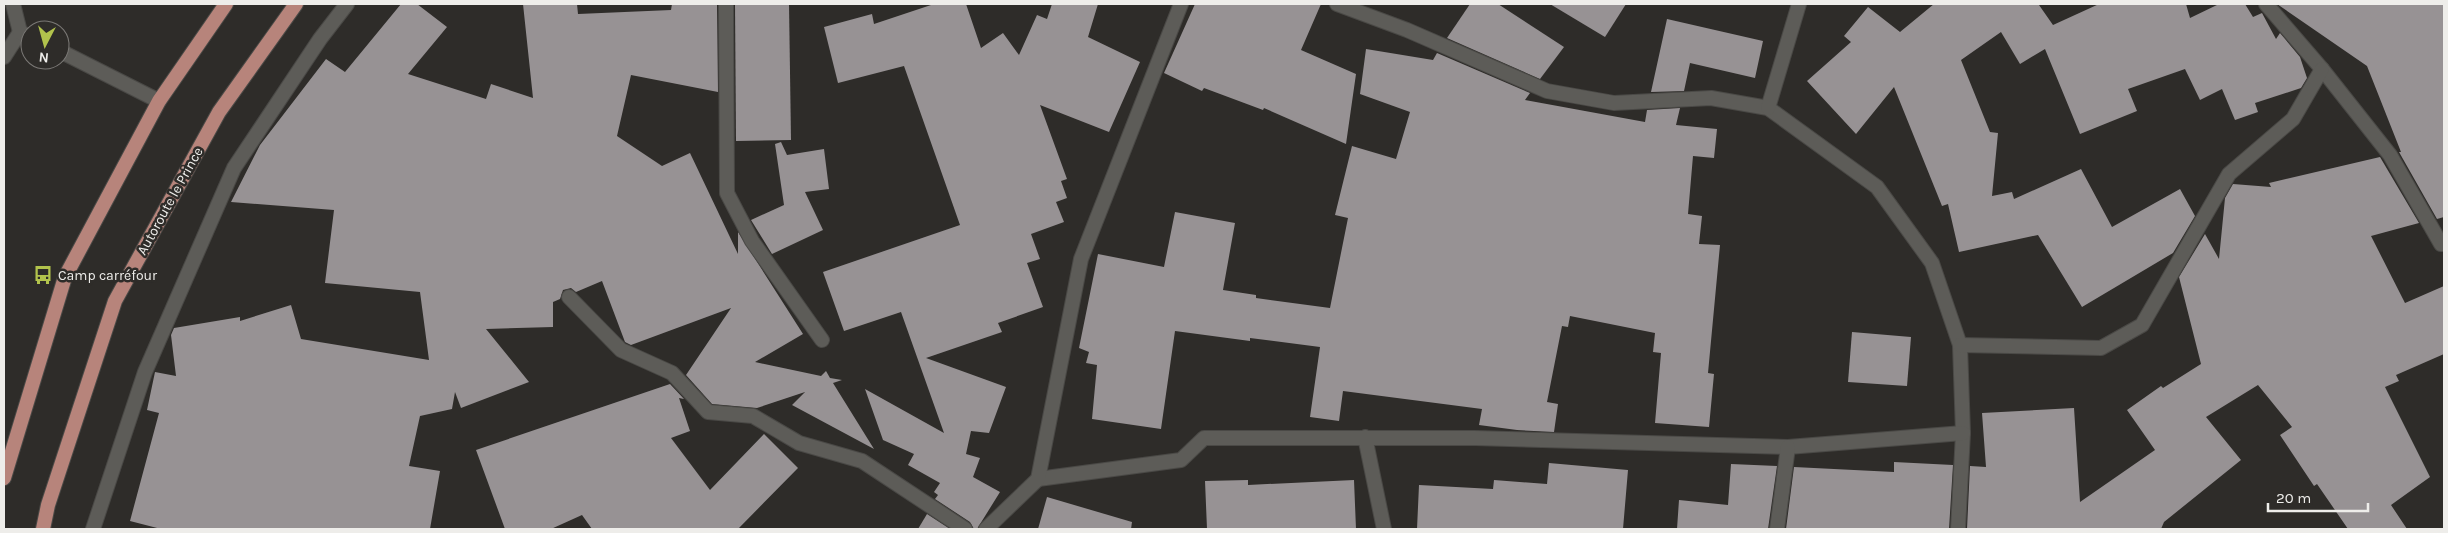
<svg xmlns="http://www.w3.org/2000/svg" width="2448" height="533" viewBox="0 0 2448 533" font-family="Karla,sans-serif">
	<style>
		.building { fill: #979294 }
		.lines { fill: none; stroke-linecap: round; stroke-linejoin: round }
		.service-casing { stroke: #4a4946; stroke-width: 16 }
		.minor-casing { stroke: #4a4946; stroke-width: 16 }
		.tertiary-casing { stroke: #4a4946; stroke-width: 16 }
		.primary-casing { stroke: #4a4946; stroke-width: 16 }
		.service { stroke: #5d5c58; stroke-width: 14 }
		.minor { stroke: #5d5c58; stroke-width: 14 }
		.tertiary { stroke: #5d5c58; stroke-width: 14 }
		.primary { stroke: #b7847b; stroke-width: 14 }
		.labels { text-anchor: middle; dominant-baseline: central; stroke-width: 5; stroke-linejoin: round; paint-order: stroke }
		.street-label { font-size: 14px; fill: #eeedea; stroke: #2e2c29 }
		.poi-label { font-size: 14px; fill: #eeedea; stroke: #2e2c29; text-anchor: start }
	</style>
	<rect width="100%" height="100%" fill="#2e2c29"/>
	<g class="building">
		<polygon points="401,4 417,4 447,27 408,74 486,99 491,84 533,98 523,4 577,4 578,14 671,10 672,4 717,4 718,92 631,75 617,136 662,166 690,153 738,254 738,232 803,334 755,362 821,376 826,371 830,378 842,380 833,383 874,449 792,405 805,392 757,408 712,404 686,375 731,308 631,345 625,342 602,281 576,292 571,288 563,290 560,299 553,302 553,327 486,329 529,382 461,408 455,392 452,409 420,416 409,466 440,471 430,529 161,529 130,521 159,413 147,410 155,372 176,376 171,335 174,328 240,317 240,321 291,305 301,339 429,360 420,292 325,283 334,210 231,202 260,145 326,59 345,72"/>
		<polygon points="735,4 789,4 791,140 736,141"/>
		<polygon points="934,4 966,4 981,48 1003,33 1019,55 1037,15 1047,19 1052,4 1098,4 1088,37 1140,62 1109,132 1040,105 1067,179 1061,181 1067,198 1056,202 1064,222 1031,234 1040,259 1027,263 1043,307 998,323 1002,332 926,358 1006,387 989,433 971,431 966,454 980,458 973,477 1000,492 977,529 974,529 970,522 935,499 938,495 934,492 940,483 908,465 914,454 883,440 865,389 944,433 901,312 844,331 823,272 960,225 904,66 838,83 824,27 872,14 874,24"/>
		<polygon points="1195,4 1321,4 1301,50 1356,74 1346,144 1264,108 1263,110 1204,88 1202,91 1164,73"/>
		<polygon points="1470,4 1498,4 1564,47 1540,79 1447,38"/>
		<polygon points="1550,4 1626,4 1605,37"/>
		<polygon points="1934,4 2040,4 2039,5 2053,25 2099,4 2186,4 2190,18 2219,4 2245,4 2253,17 2262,13 2276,39 2280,33 2300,57 2307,78 2301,88 2255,103 2258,112 2235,120 2222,89 2200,100 2185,69 2128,89 2137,111 2080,134 2045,49 2020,64 2001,32 1961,60 1990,132 1998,133 1992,196 2012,192 2014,199 2081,169 2112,227 2180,189 2195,216 2173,253 2082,307 2038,235 1959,252 1948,204 1942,206 1894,87 1856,134 1807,81 1851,42 1844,36 1868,7 1900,32"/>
		<polygon points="2277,4 2444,4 2444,217 2437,219 2399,152 2401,152 2367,66"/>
		<polygon points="1667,19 1763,41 1755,78 1690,63 1684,91 1651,92"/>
		<polygon points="1366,49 1433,60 1437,53 1530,93 1525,100 1645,122 1647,110 1680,108 1676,125 1717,129 1714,158 1693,156 1688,214 1702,216 1699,244 1720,245 1708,373 1714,374 1709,427 1655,423 1661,353 1653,352 1655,333 1570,316 1568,327 1562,326 1547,402 1558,404 1554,432 1517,430 1479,425 1482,409 1343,391 1339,421 1310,417 1320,347 1250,338 1250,341 1175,331 1161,429 1092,419 1097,365 1086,363 1089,352 1079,348 1098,254 1164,267 1175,212 1235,223 1223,290 1256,295 1256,298 1330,308 1348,218 1335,215 1352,146 1396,159 1410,112 1360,94"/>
		<polygon points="781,142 787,155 824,149 829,189 805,192 823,230 772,254 751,220 784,205 775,144"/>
		<polygon points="2380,157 2419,223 2371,236 2405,303 2444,286 2444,354 2396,375 2399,381 2385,387 2430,477 2391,505 2407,529 2348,529 2317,484 2314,486 2280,435 2292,427 2258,385 2206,417 2241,460 2164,522 2161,529 1967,529 1970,466 1986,467 1982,413 2074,408 2080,502 2155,450 2127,410 2161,386 2163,388 2201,364 2179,277 2205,234 2219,259 2225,198 2233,184 2271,187 2269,183"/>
		<polygon points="1852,332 1911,337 1907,386 1848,382"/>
		<polygon points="670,384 684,399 679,398 690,431 671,438 710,490 764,434 798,468 738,529 592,529 582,515 551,529 505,529 476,450"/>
		<polygon points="1894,462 1953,465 1949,529 1786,529 1794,467 1894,472"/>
		<polygon points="1549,463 1628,470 1623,529 1417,529 1419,485 1493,489 1494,480 1547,484"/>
		<polygon points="1731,464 1777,466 1768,529 1677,529 1679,500 1728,505"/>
		<polygon points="1248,480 1248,485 1354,480 1356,529 1207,529 1205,481"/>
		<polygon points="1047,497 1132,522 1131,529 1038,529"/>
		<polygon points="927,514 950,529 918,529"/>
	</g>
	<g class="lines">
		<g class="service-casing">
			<g id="service">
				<polyline points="726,4 727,193 752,241 822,340"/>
				<polyline points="569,297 621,350 672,373 708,412 753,416 799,443 862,461 965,529"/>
				<polyline points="1365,437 1384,529"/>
			</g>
		</g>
		<g class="minor-casing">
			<g id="minor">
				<polyline points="1337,4 1407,30 1547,91 1614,103 1711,98 1768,108 1877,187 1932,263 1960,345 1963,433 1958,529"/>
				<polyline points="2266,4 2322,69 2390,155 2441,244 2444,244"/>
				<polyline points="4,57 20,32"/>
				<polyline points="1768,108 1799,4"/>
				<polyline points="1960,345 2101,348 2142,325 2229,174 2293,119 2322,69"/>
				<polyline points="1038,479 1181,460 1204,438 1475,438 1788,447 1963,433"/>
				<polyline points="93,529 145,372 234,168 320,39 347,4"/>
				<polyline points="986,529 1038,479 1081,259 1181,4"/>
				<polyline points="1777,529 1788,447"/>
			</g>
		</g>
		<g class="tertiary-casing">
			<g id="tertiary">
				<polyline points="13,4 20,32 30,37"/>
				<polyline points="60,51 159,101"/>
			</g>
		</g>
		<g class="primary-casing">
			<g id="primary">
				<polyline points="4,478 65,277 159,101 226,4"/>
				<polyline points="43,529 48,505 115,301 219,112 296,4"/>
			</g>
		</g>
		<use href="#service" class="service"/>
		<use href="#minor" class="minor"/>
		<use href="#tertiary" class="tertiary"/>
		<use href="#primary" class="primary"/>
	</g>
	<defs>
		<g id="bus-bare" transform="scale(1.5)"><path d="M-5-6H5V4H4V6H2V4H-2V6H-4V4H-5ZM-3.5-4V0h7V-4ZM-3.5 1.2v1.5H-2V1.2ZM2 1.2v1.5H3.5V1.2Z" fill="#b2c34c" stroke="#2e2c29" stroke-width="2.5" paint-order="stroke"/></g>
	</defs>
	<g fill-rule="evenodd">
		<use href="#bus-bare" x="43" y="275"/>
	</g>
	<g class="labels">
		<g class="street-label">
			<text transform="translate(170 201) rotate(-61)">Autoroute le Prince</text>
		</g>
		<g class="poi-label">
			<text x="58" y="275">Camp carréfour</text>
		</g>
	</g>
	<rect width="2448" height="533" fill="none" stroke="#eeedea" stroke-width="10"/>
	<g transform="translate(45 45) rotate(186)"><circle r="24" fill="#2e2c29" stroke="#7b7976"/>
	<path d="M0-4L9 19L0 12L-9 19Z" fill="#b2c34c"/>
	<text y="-8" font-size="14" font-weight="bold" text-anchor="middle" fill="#eeedea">N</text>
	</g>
	<path d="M2268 503v8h100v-8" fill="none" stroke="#eeedea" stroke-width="2.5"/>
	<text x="2276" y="503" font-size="15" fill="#eeedea" stroke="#2e2c29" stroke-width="4" paint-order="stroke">20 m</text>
</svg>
